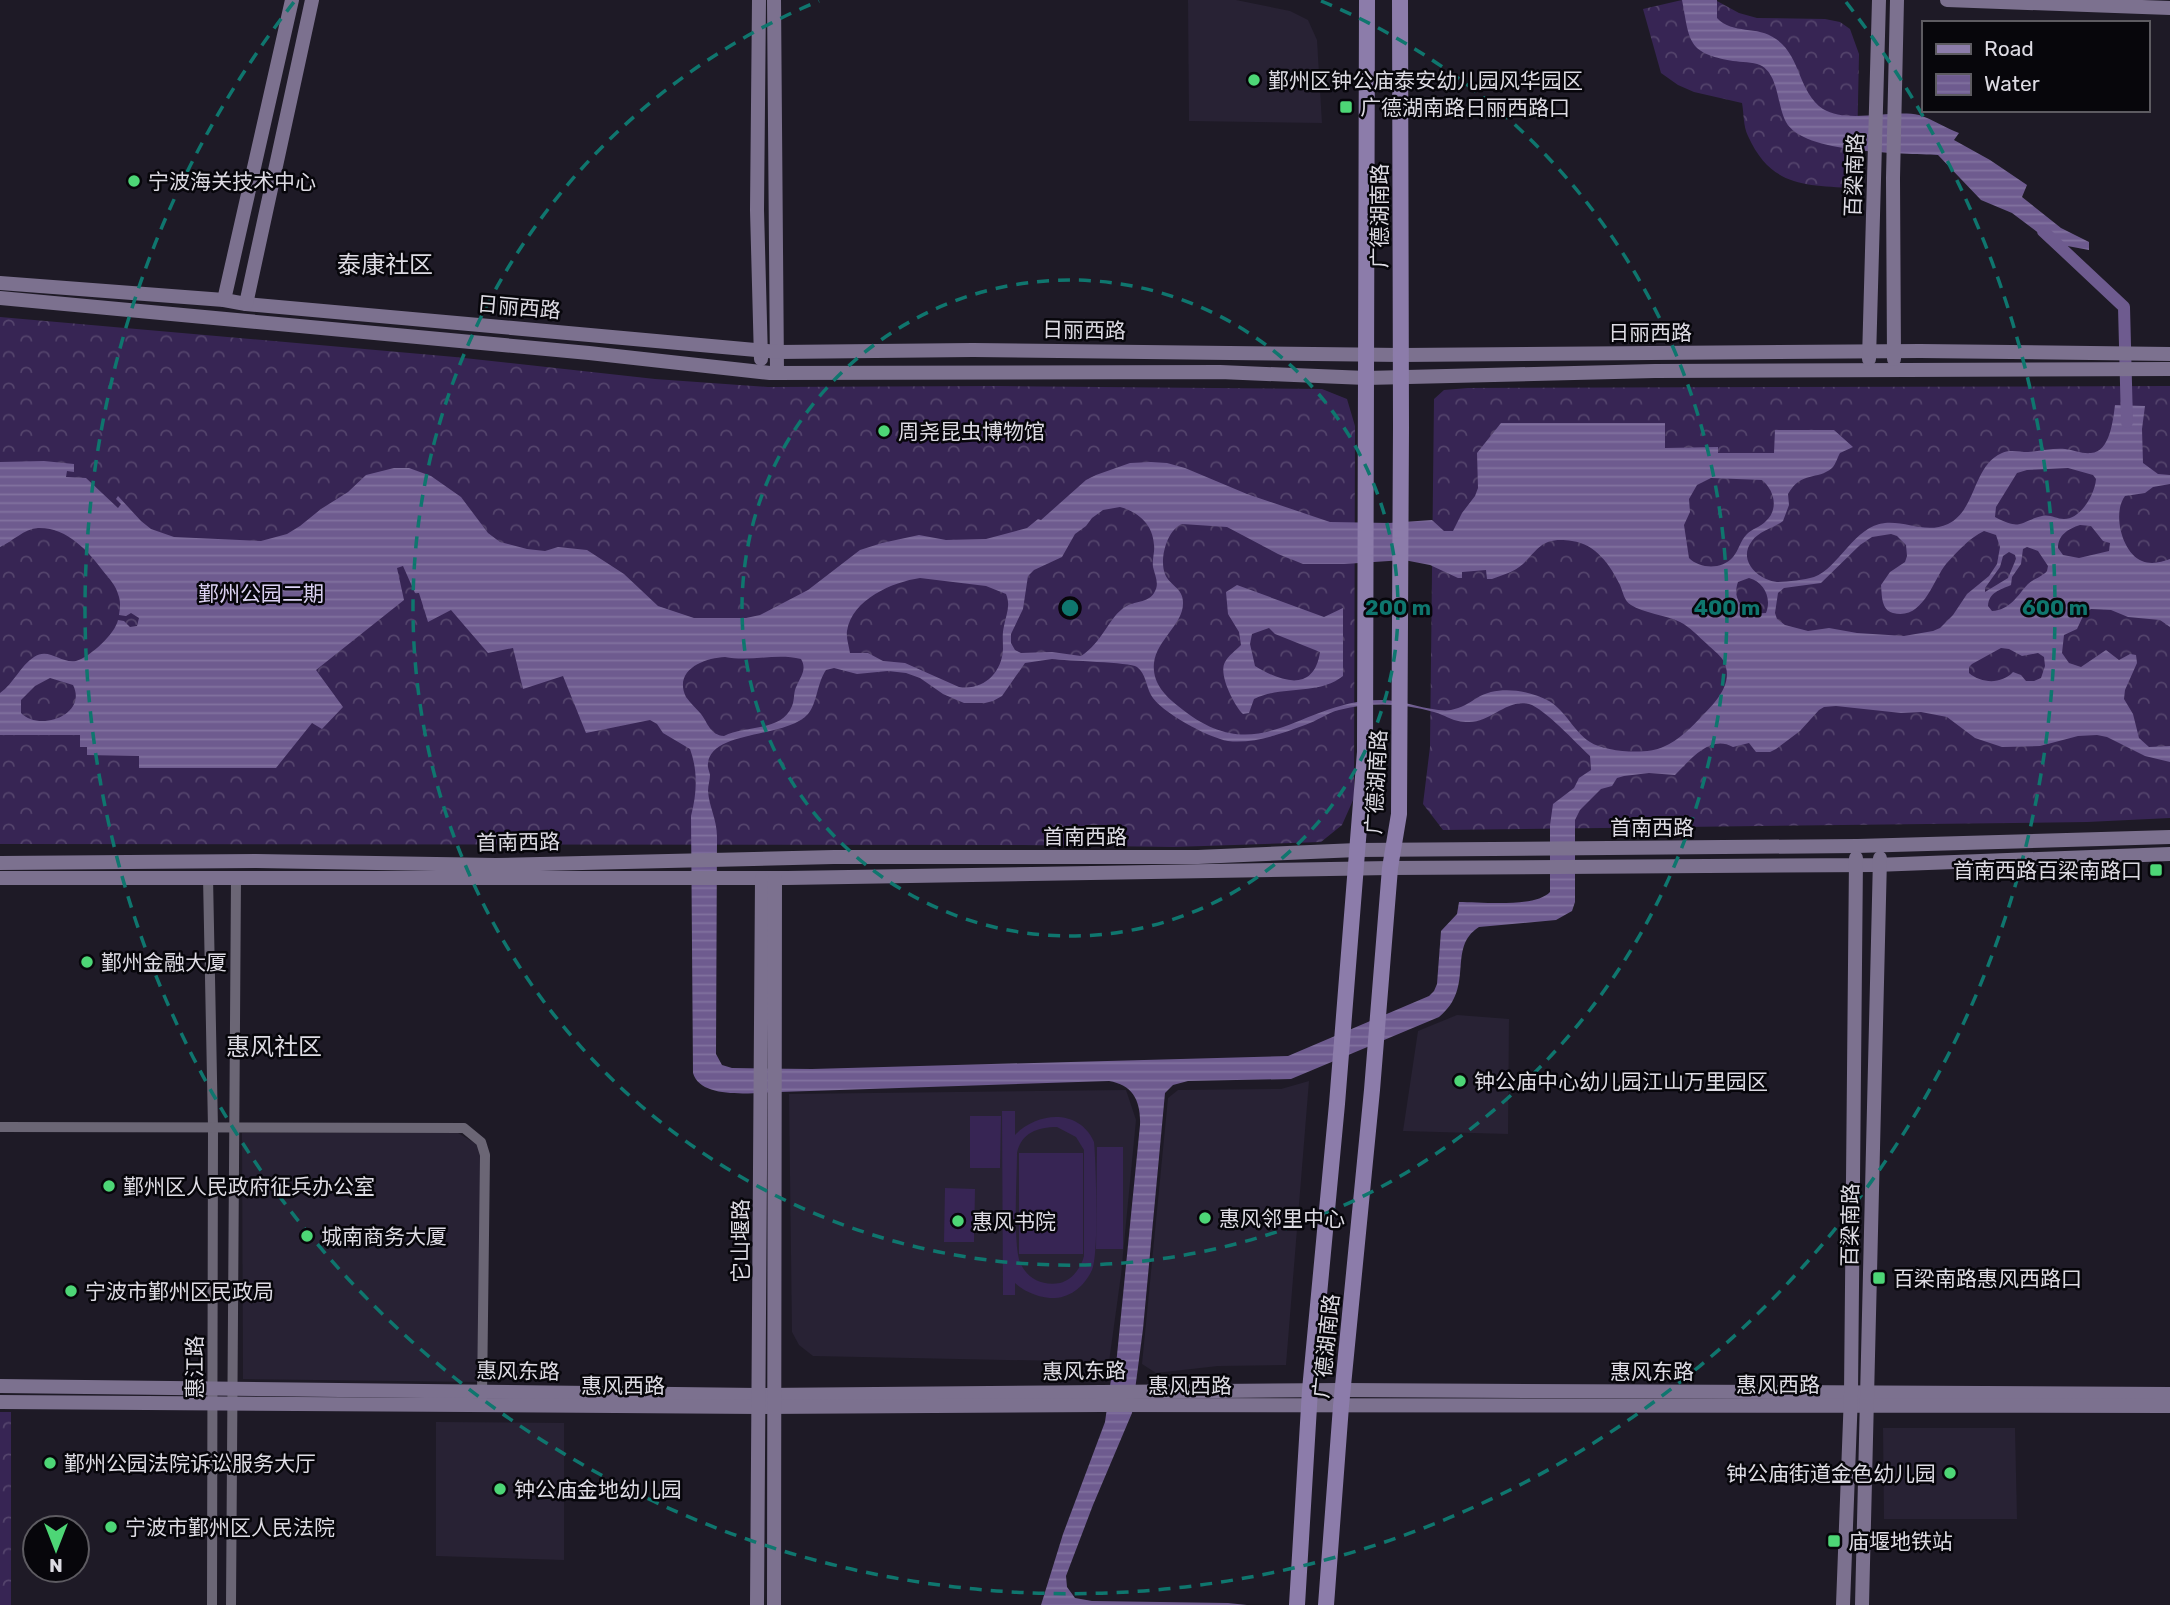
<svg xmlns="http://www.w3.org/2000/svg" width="2170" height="1605" viewBox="0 0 2170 1605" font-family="Rubik,'Noto Sans SC',sans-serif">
	<defs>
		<pattern id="forest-crowns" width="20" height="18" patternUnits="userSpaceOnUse" patternTransform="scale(1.75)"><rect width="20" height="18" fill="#372554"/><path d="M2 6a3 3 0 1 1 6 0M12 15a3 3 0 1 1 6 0" fill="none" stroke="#54446c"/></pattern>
		<pattern id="water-rules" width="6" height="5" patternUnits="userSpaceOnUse" patternTransform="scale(1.75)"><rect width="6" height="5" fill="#6e5b8f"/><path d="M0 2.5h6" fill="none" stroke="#82729f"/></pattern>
	</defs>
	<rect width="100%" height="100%" fill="#1e1a26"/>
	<!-- built -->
	<g fill="#282234">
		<path d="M1188 0H1236L1290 11 1308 20 1317 40 1322 123 1189 121Z"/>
		<path d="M1457 1015 1509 1019 1508 1134 1403 1131 1418 1031Z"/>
		<path d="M1309 1081 1286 1365 1218 1366 1156 1373 1142 1364 1168 1098 1178 1090 1281 1089Z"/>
		<path d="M1126 1090 1136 1120 1121 1275 1109 1362 813 1356 799 1345 792 1332 789 1094Z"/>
		<path d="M242 1133H458L478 1145 481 1157 478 1382 243 1379Z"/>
		<path d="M436 1422 564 1423V1560L436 1556Z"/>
		<path d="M1883 1428H2015L2017 1519H1884Z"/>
	</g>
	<!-- grass -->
	<g fill="#372554" fill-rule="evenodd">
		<path d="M1002 1111H1015V1135C1037 1112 1079 1108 1094 1142 1096 1162 1099 1255 1092 1270 1085 1285 1072 1297 1055 1298 1041 1298 1026 1293 1015 1283V1295H1003ZM1057 1127 1076 1137 1084 1150V1256C1081 1268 1072 1280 1060 1283 1042 1286 1027 1279 1020 1262 1013 1246 1017 1175 1017 1153 1021 1133 1038 1127 1057 1127Z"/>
		<path d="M970 1116H1001L1000 1168H970Z"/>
		<path d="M1097 1147H1123V1249H1096Z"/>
		<rect x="1019" y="1153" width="64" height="101"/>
		<path d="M945 1188 975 1189 974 1242H944Z"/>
	</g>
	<!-- forest -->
	<g fill="url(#forest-crowns)">
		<path d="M1682 0 1717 1 1739 13 1757 18 1825 19 1840 22 1850 29 1859 54 1857 150 1853 188C1805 185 1771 187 1748 136 1743 126 1744 113 1742 103L1694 92 1678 85 1661 73 1643 9Z"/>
		<path d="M0 317 455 357 655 379 768 387 997 386 1322 389 1347 399 1355 426 1354 798 1342 825 1321 842 1174 847 1023 845 0 844Z"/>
		<path d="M2170 386V818L2087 822 1443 830 1423 804 1430 747 1434 399 1444 390 1468 388Z"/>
		<rect x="0" y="1412" width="11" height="193"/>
	</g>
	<!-- water -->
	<g fill="url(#water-rules)" fill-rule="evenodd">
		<path d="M1682 0H1717V18C1733 35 1757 25 1776 39 1801 56 1798 92 1823 109 1847 124 1892 109 1919 115 1932 119 1946 128 1959 133L1954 140 1990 160 2027 185 2022 197 2061 228 2089 242V250L2062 245 2044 237 2012 213 1981 200 1938 155C1903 153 1803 154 1786 122 1777 106 1779 74 1760 65 1753 62 1741 62 1733 61 1687 53 1690 42 1682 0Z"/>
		<path d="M2115 405 2145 406 2142 429 2143 463 2158 474 2170 475V484L2153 487 2145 493 2125 496C2112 513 2122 553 2142 561 2152 565 2161 562 2170 559V627L2160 620 2128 617 2111 610 2091 609 2084 614 2077 629 2064 635 2062 653 2069 663 2081 667 2106 650 2119 660 2130 654 2136 655 2137 663 2125 690 2124 699 2133 714 2139 738 2149 747 2170 746V762L2145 756 2107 737 2097 735 2078 736 2040 746 2002 747 1975 738 1947 717 1921 712 1901 713 1836 706 1824 707 1819 710 1800 731 1776 749 1770 752H1756L1749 743 1733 747C1710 734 1690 760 1675 775L1649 773 1624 776 1617 778 1612 786 1601 789 1580 810 1575 820V902L1572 911 1556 920 1479 927C1446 948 1476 987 1439 1017L1291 1079 1188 1081 1173 1085 1165 1093 1143 1329 1132 1413 1093 1505 1066 1576 1067 1587 1075 1598 1092 1601 1228 1603 1247 1605H1041L1063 1534 1105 1422 1112 1372 1116 1365 1140 1125C1141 1101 1133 1085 1109 1081L780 1092C757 1092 701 1101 693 1073L691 816C697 793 698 771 690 749L663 733 657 724 650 720 586 733 563 676 523 689 513 648 488 653 451 610 428 622 419 593H415L403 566 397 568 404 600 316 670 343 707 322 729 312 723 276 768H139V756L87 755V747H80V735H0V693C14 683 20 666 34 657 49 647 61 664 76 661 90 657 115 634 118 620L124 621 130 627 137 626 139 618 131 613 126 616 119 615C120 608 121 601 118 594 116 586 109 578 103 571 88 551 67 527 38 528 24 529 13 541 0 547V462L44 461 74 464V472L67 471 66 477 86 478 118 508 121 504 116 499 118 496 141 521 151 529 174 537 261 541 287 534 300 526 321 509 348 492 366 475 394 468H409L431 476 461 497 488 533 500 542 527 549 545 551 558 547 587 550 624 574 658 606 694 618H746L760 615 808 590 860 550 882 543 919 535 946 540 986 539 1027 528 1038 519 1041 520 1086 480 1096 475 1130 463 1151 462 1167 463 1185 468 1247 494 1330 522 1389 523 1432 520 1444 531H1453L1462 513 1475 496 1478 488 1477 453 1501 423H1665V448L1718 447V453H1774L1775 430H1834L1853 447 1840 453C1837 458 1836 464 1832 468 1817 481 1802 470 1788 494L1789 505 1783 521C1774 528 1759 531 1752 541 1737 560 1758 580 1777 582 1787 582 1804 580 1814 577 1839 568 1854 526 1885 523 1907 521 1926 534 1948 524 1977 510 1972 466 2002 453 2010 449 2019 452 2028 452 2041 451 2053 448 2065 449 2074 450 2082 454 2091 453 2110 452 2113 420 2115 405ZM2068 468 2093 475 2096 479C2095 494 2081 519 2064 519 2056 519 2050 514 2042 516 2018 522 2022 531 1995 517L1996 507 2017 473 2027 470ZM1711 478 1762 480C1775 491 1779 510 1765 522 1760 527 1752 529 1747 534 1740 541 1739 550 1733 557 1722 570 1700 569 1689 558L1684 525 1690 512 1689 499 1697 485ZM1120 507C1138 512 1153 524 1154 545 1155 552 1152 559 1153 567 1155 576 1160 584 1154 593 1148 603 1134 601 1125 607 1109 617 1102 643 1081 656L1052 652 1021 653 1015 650 1011 643V634L1023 609 1028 576 1034 570 1062 557 1075 534 1086 526 1092 518 1103 510ZM1182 524 1227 527 1278 554 1303 564H1344L1404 560 1430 565 1458 578H1462V572L1486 570 1487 579H1492C1503 575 1514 572 1523 564 1540 547 1543 537 1572 541 1596 544 1610 565 1620 585 1623 592 1624 601 1631 605 1643 613 1666 615 1680 622 1690 627 1698 636 1707 644 1712 649 1719 654 1723 660 1735 681 1717 701 1703 715 1691 728 1679 740 1663 747 1647 755 1605 752 1590 742 1574 732 1566 711 1549 701 1529 690 1497 685 1477 698 1469 703 1461 708 1451 710 1434 713 1403 700 1383 700 1299 699 1260 774 1178 706 1164 695 1152 682 1154 663 1157 639 1184 624 1183 602 1183 588 1169 585 1165 574 1159 559 1167 530 1182 524ZM2080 525 2091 526 2103 541 2110 543 2109 551 2079 558 2063 555 2058 548C2058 535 2068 529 2080 525ZM1984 531 1996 535 2000 547 1997 564 1989 576 1967 594 1953 615 1940 628 1933 631 1904 636 1857 633 1829 628 1808 631 1785 625 1777 619 1775 613 1778 593 1784 588 1821 583 1860 545 1872 537 1891 534 1897 536 1906 545 1907 556 1905 562 1890 572 1881 585C1882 595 1881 610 1893 613 1923 621 1933 580 1946 564 1957 552 1969 538 1984 531ZM2027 547 2038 551 2048 566 2047 571C2042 577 2033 579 2028 584 2017 596 2010 610 1992 611L1988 606C1989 592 2000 590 2011 585L2012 577 2021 564 2023 549ZM2009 552 2015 555 2016 559 2008 578 1985 592V588L2000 567 2003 556ZM920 578 986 586 1006 594C1011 606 1006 615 1004 626 1002 634 1003 641 1003 649 1002 673 983 691 959 687L905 663 883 661 868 653H850C849 646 846 638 847 631 852 599 893 582 920 578ZM1749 578C1764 582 1772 598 1766 613L1750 614C1739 605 1733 596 1738 582ZM2001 648 2009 649 2022 656 2038 653 2044 657 2045 666 2041 678 2034 681H2026L2021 675 2013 672C2002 684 1982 684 1969 673V667L1972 664ZM725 657C750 662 776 653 801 659 807 669 801 676 797 685 793 692 795 699 792 706 782 732 745 725 724 736 710 735 708 723 701 714 696 708 690 703 686 697 673 670 704 658 725 657ZM1052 659C1066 661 1130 662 1137 667 1146 674 1146 686 1151 695 1160 712 1209 738 1228 741 1253 744 1281 734 1305 725 1317 721 1327 713 1339 710 1372 702 1402 703 1434 712 1448 716 1452 722 1469 722 1492 722 1506 699 1529 704 1544 708 1577 744 1590 756L1591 770 1579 778 1574 788 1553 804 1550 825V892C1535 908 1481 902 1459 902L1457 914 1441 931 1437 984 1434 991 1429 996 1288 1056 812 1069 732 1068 722 1065 716 1054 717 837C717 819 709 807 708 791 708 785 710 780 710 775 710 773 707 766 708 764 710 730 788 738 808 714 817 704 817 683 826 670L834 668 857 674 888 671 906 673 920 678 943 694 964 703H985L993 701 1002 696 1025 663ZM50 678 73 685C88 715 39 732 21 713V700L35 686Z"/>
		<path d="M1237 585 1324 617 1343 608V676C1318 696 1281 685 1254 699L1249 713 1243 714C1234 705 1218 674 1225 662 1228 656 1236 650 1241 645L1239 632 1228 614 1226 592ZM1269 628 1275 634 1320 652C1314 693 1281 682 1255 666L1250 644 1252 634Z"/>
	</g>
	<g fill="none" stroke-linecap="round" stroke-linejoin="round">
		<!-- canal -->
		<path stroke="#6e5b8f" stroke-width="12" d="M2043 231 2124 307 2127 422"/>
		<!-- street -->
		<g stroke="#6b6675" stroke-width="10">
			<path d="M208 877 213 1128 212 1605"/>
			<path d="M0 1127 464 1128 481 1142 485 1155 482 1397"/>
			<path d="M231 1605 236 877"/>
		</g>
		<!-- secondary -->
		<g stroke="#7c718f" stroke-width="14">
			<path d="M759 0 757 210 761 359"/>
			<path d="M774 0 777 373"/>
			<path d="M1947 0 2170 8"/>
			<path d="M0 283 224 300 246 304 778 352 973 350 1401 355 1920 351 2170 354"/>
			<path d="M0 298 589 353 770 373 1220 372 1366 378 1655 371 2170 369"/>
			<path d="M224 300 292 0"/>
			<path d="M246 304 312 0"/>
			<path d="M1869 359 1879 0"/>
			<path d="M1894 359 1893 178 1897 0"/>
			<path d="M0 863 256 861 496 865 834 857H1198L1357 850 1857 846 2170 837"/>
			<path d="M0 878H787L1390 868 1875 865 2170 854"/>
			<path d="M0 1386 759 1395 1342 1390 2170 1394"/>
			<path d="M0 1402 759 1407 1102 1405 2170 1406"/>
			<path d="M757 1605 762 878"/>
			<path d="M774 1605 775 878"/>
			<path d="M1843 1605 1851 1394 1856 858"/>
			<path d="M1862 1605 1880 858"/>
		</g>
		<!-- primary -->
		<g stroke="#8c7caa" stroke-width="16">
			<path d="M1297 1605 1310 1390 1337 1104 1365 752 1367 0"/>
			<path d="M1326 1605 1341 1406 1372 1090 1390 868 1399 814 1401 427 1400 0"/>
		</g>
	</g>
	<!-- distance rings -->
	<g fill="none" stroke="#0f766e" stroke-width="3.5" stroke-dasharray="12 9">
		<circle cx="1070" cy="608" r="328"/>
		<path d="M1321 1A657 657 0 1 1 819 1"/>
		<path d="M1846 2A985 985 0 1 1 294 2"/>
	</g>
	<!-- markers -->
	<g fill="#4dd676" stroke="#07060b" stroke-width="2.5">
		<circle cx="1254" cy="80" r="7"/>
		<rect x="1339" y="100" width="14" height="14" rx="3.5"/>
		<circle cx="134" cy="181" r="7"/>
		<circle cx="884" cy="431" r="7"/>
		<rect x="2149" y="863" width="14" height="14" rx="3.5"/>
		<circle cx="87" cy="962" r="7"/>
		<circle cx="1460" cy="1081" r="7"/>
		<circle cx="109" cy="1186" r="7"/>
		<circle cx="1205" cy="1218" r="7"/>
		<circle cx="958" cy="1221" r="7"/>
		<circle cx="307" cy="1236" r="7"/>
		<rect x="1872" y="1271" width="14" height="14" rx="3.5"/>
		<circle cx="71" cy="1291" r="7"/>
		<circle cx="50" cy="1463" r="7"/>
		<circle cx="1950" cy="1473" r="7"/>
		<circle cx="500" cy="1489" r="7"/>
		<circle cx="111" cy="1527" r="7"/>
		<rect x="1827" y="1534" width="14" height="14" rx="3.5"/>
	</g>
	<g text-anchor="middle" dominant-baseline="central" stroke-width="5" stroke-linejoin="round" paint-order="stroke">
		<!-- poi labels -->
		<g font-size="21" fill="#dddbe3" stroke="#07060b" text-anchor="start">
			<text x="1268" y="80">鄞州区钟公庙泰安幼儿园风华园区</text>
			<text x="1360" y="107">广德湖南路日丽西路口</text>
			<text x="148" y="181">宁波海关技术中心</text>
			<text x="898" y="431">周尧昆虫博物馆</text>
			<text x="2142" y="870" text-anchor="end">首南西路百梁南路口</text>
			<text x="101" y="962">鄞州金融大厦</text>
			<text x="1474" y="1081">钟公庙中心幼儿园江山万里园区</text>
			<text x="123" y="1186">鄞州区人民政府征兵办公室</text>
			<text x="1219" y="1218">惠风邻里中心</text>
			<text x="972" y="1221">惠风书院</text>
			<text x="321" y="1236">城南商务大厦</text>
			<text x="1893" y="1278">百梁南路惠风西路口</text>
			<text x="85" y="1291">宁波市鄞州区民政局</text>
			<text x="64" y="1463">鄞州公园法院诉讼服务大厅</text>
			<text x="1936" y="1473" text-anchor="end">钟公庙街道金色幼儿园</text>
			<text x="514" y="1489">钟公庙金地幼儿园</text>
			<text x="125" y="1527">宁波市鄞州区人民法院</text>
			<text x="1848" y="1541">庙堰地铁站</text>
		</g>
		<!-- street labels -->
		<g font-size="21" fill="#dddbe3" stroke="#07060b">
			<text transform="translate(1854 175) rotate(-88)">百梁南路</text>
			<text transform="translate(1379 216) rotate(-90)">广德湖南路</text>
			<text transform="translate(519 307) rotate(5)">日丽西路</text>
			<text transform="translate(1084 330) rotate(1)">日丽西路</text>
			<text x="1650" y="332">日丽西路</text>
			<text transform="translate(1376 782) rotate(-87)">广德湖南路</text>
			<text x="1652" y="827">首南西路</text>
			<text x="1085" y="836">首南西路</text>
			<text transform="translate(518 842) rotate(-1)">首南西路</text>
			<text transform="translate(1850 1225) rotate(-89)">百梁南路</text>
			<text transform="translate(740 1241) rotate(-90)">它山堰路</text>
			<text transform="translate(1326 1346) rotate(-84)">广德湖南路</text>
			<text transform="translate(194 1367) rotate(-90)">惠江路</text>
			<text transform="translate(518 1371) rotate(1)">惠风东路</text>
			<text transform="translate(1084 1371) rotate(-1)">惠风东路</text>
			<text x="1652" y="1371">惠风东路</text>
			<text x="1778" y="1384">惠风西路</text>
			<text x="623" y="1385">惠风西路</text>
			<text x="1190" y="1385">惠风西路</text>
		</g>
		<!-- park labels -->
		<g font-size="21" fill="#dcd2f2" stroke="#07060b">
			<text x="261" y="593">鄞州公园二期</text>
		</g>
		<!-- quarter labels -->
		<g font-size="24" fill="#dddbe3" stroke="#07060b">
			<text x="385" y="265">泰康社区</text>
			<text x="274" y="1047">惠风社区</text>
		</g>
	</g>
	<circle cx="1070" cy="608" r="10" fill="#0f766e" stroke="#07060b" stroke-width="3.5"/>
	<g font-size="21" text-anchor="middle" font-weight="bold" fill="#0f766e" stroke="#07060b" stroke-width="5" stroke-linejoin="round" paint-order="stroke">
		<text x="1398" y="615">200 m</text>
		<text x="1727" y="615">400 m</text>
		<text x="2055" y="615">600 m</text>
	</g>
	<!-- legend -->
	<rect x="1922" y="21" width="228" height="91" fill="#07060b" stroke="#5d5b61" stroke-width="2"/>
	<rect x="1936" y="44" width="35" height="10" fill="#8c7caa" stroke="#5d5b61" stroke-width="2"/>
	<text x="1984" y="56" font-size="21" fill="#dddbe3">Road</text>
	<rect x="1936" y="74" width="35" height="21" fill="url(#water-rules)" stroke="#5d5b61" stroke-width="2"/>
	<text x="1984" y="91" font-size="21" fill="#dddbe3">Water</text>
	<!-- north arrow -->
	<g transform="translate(56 1549) rotate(180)"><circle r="33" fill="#07060b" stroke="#5d5b61" stroke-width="2"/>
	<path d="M0-5L12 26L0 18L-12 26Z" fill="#4dd676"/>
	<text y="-10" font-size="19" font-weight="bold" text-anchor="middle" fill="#dddbe3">N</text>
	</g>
</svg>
